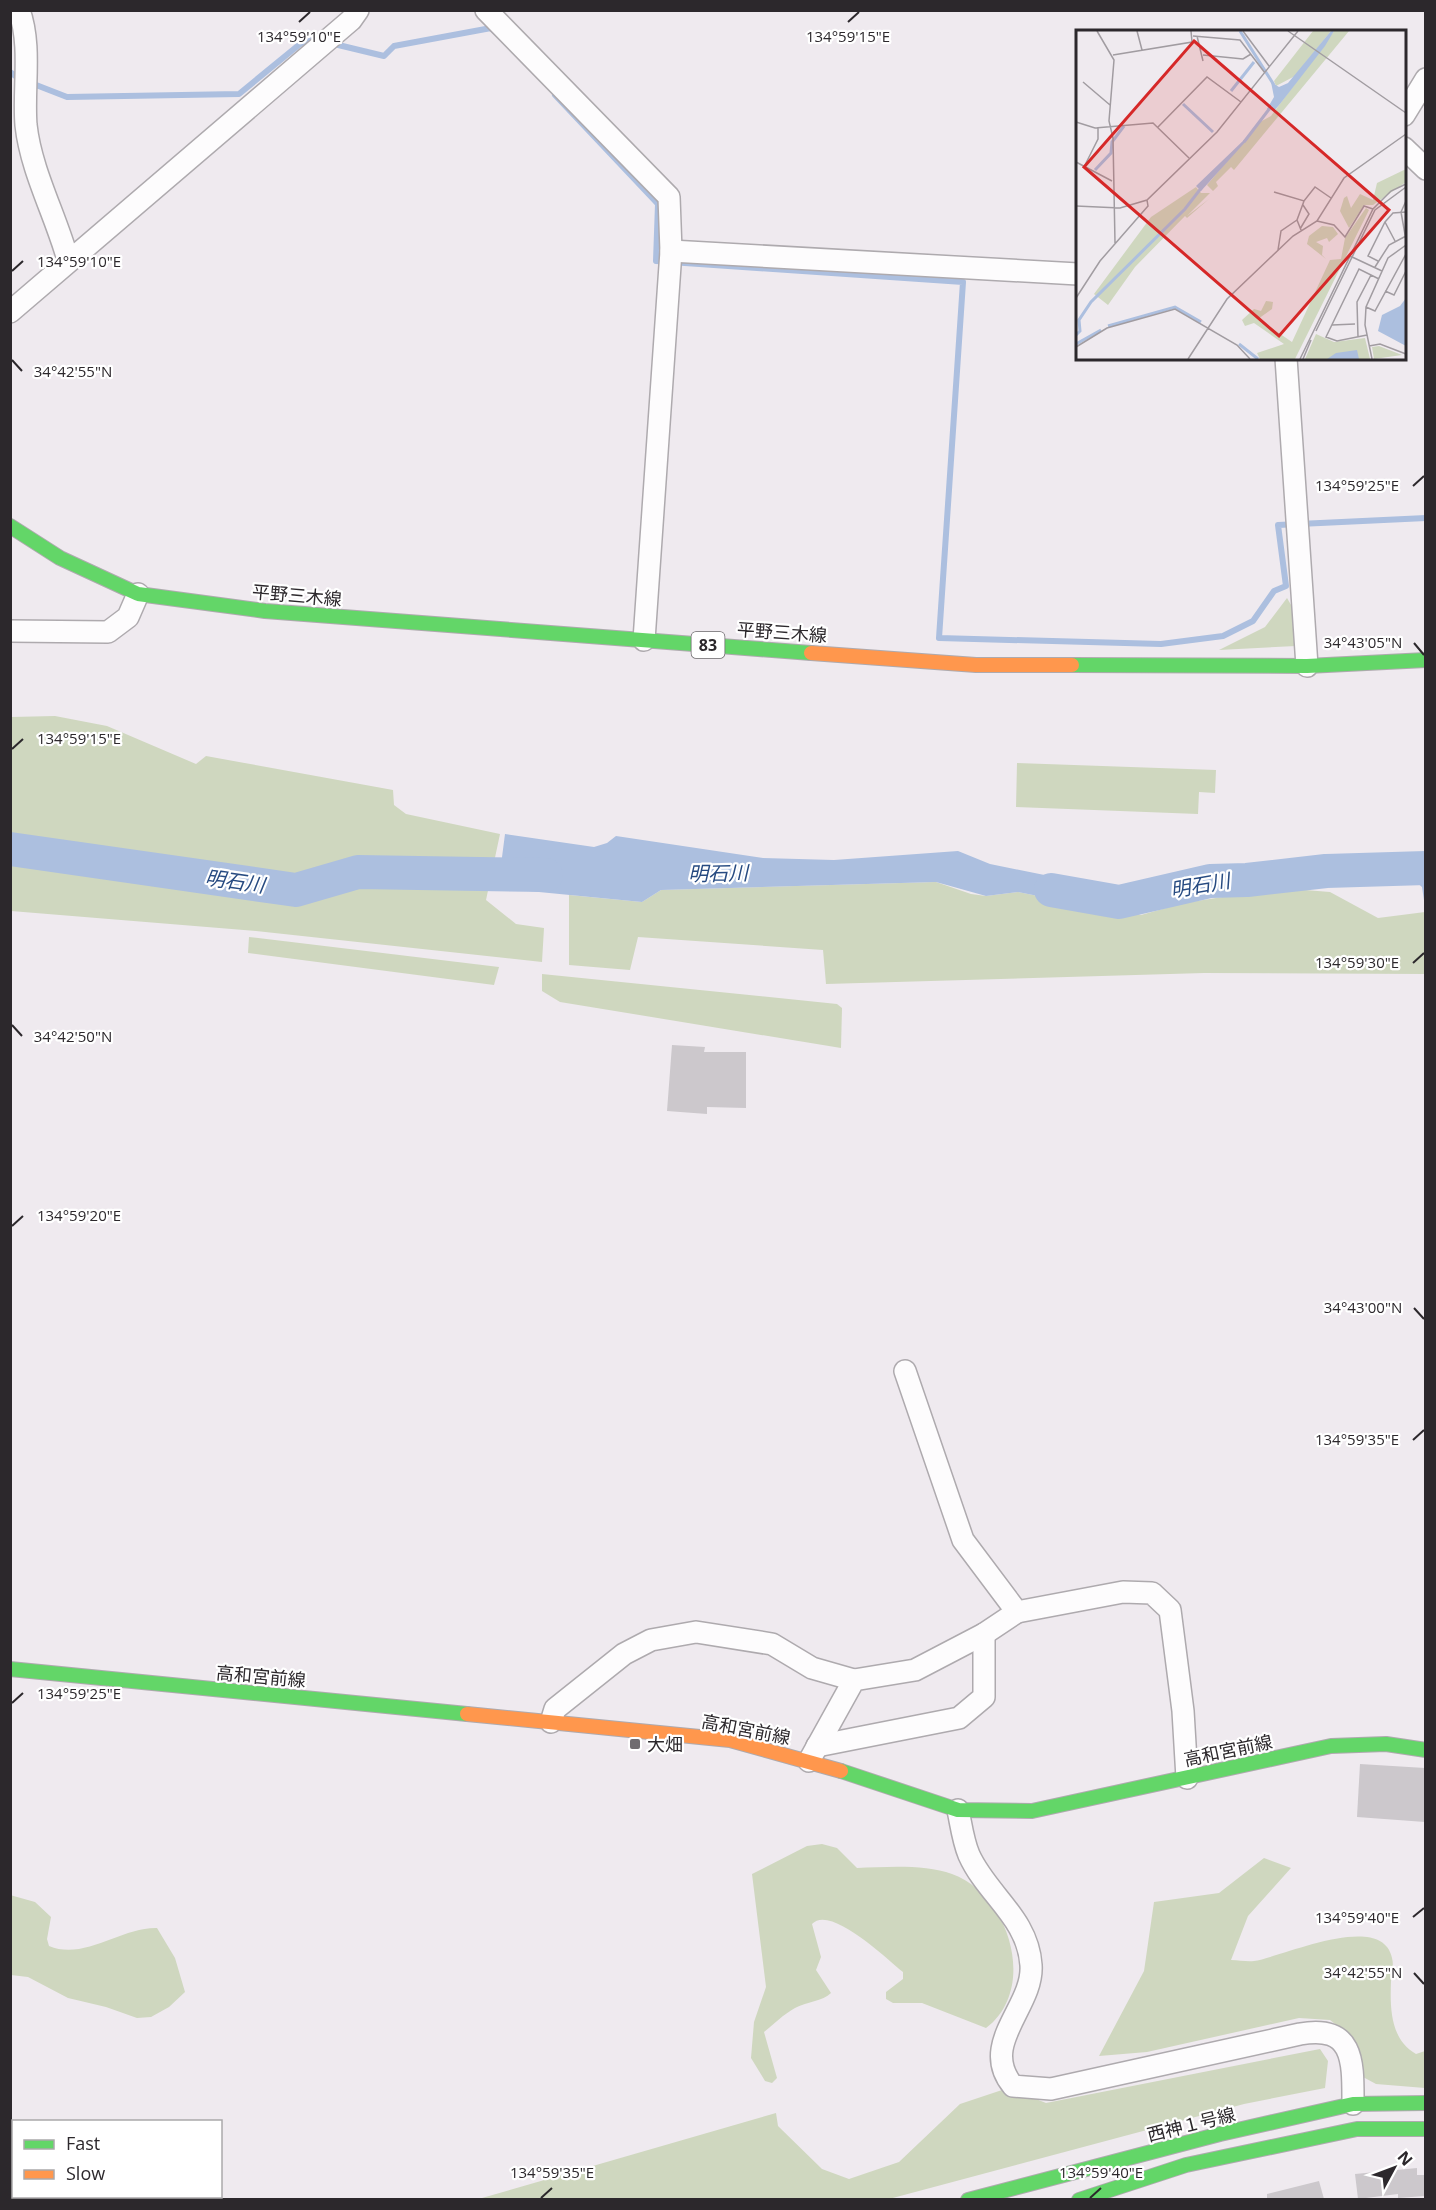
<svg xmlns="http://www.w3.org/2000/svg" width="1436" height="2210" viewBox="0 0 1436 2210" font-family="'Open Sans','Noto Sans JP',sans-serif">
	<rect width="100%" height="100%" fill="#efeaef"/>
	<!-- green -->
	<g fill="#cfd7bf">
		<path d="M1287 598 1294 610 1296 646 1219 650 1265 627Z"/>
		<path d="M55 716 107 726 196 764 206 756 393 790 394 805 406 814 500 834 486 900 516 924 544 928 542 962 256 931 11 911V717Z"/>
		<path d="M1017 763 1216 770 1215 793 1199 792 1198 814 1016 807Z"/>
		<path d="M936 882 971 894 986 896 1018 892 1063 901 1097 902 1141 915 1184 903 1280 888 1330 892 1378 918 1425 912V974L1204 973 826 984 823 950 638 937 630 970 569 965V895L642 902 661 890Z"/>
		<path d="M249 937 499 967 494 985 248 953Z"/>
		<path d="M542 974 837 1004 842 1008 841 1048 560 1002 542 991Z"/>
		<path d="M822 1844 837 1848 857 1868C886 1867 925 1864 952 1874 1010 1895 1038 1989 986 2028L922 2003H893L886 1999V1992L903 1979V1972C887 1959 830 1904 812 1924L821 1957 816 1970 831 1993C823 2001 806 2002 795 2008 784 2014 774 2024 764 2032L777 2078 772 2083 765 2081 751 2058 754 2022 766 1987 752 1874 807 1846Z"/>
		<path d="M1264 1858 1291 1868 1248 1916 1231 1960C1239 1960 1247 1962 1254 1961 1282 1957 1382 1910 1392 1958 1394 1965 1392 1974 1391 1981 1390 2008 1390 2039 1416 2054L1425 2051V2088L1376 2084 1363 2077 1354 2039 1330 2020 1299 2018 1147 2052 1099 2056 1144 1971 1154 1902 1219 1893Z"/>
		<path d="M10 1895 35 1902 51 1917 47 1939 49 1946C84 1961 121 1927 157 1928L175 1958 185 1992 169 2007 151 2017 137 2018 106 2007 68 1998 28 1977 11 1975Z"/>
		<path d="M1320 2049 1328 2061 1325 2088 1244 2104 889 2199 475 2200 776 2113 778 2126 822 2169 849 2179 899 2162 960 2104 1008 2088 1046 2103Z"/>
	</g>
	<!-- water -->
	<g fill="#acbfdf">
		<path d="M505 834 594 847 607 843 616 836 763 858 834 860 958 851 990 864 1099 886 1097 902 1063 901 1018 892 986 896 936 882 661 890 642 902 498 888Z"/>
		<path d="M1425 853H1426L1425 907 1422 887 1408 875 1403 861 1407 857Z"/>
	</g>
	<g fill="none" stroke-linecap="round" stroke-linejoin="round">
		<!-- stream -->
		<g stroke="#acbfdf" stroke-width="6">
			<path d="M330 43 384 56 394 46 491 28 494 31"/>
			<path d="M10 72 21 80"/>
			<path d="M31 83 67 97 239 94 300 44 317 39"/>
			<path d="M555 95 658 204 656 261 963 282 939 638 1161 644 1223 636 1253 621 1274 591 1286 586 1278 525 1426 518"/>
		</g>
		<!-- river -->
		<g stroke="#acbfdf" stroke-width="34">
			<path d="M10 849 296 890 358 872 546 875"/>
			<path d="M1051 890 1119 902 1210 881 1247 880 1326 871 1426 868"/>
		</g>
	</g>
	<!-- building -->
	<g fill="#ccc8cc">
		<path d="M672 1045 705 1047 704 1052H746V1108L707 1107V1114L667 1111Z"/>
		<path d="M1360 1764 1425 1768V1822L1357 1817Z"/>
		<path d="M1417 2168V2175H1425V2196L1398 2198V2194L1358 2199 1355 2174Z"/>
		<path d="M1319 2181 1324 2199H1267V2194Z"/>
	</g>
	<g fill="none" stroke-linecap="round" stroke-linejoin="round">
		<defs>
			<g id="street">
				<path d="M19 10C32 46 23 88 26 125 31 171 56 216 68 260"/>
				<path d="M486 10 669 197 671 251 644 640"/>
				<path d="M1404 115 1426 79"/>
				<path d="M1404 148 1426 169"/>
				<path d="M671 251 1078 274"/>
				<path d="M10 312 351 20 358 10"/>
				<path d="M1286 358 1307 666"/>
				<path d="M10 631 108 632 128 617 138 594"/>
				<path d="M905 1371 963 1540 1017 1612 1123 1592 1152 1593 1170 1610 1183 1711 1187 1778"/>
				<path d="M551 1722 555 1709 624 1654 651 1640 696 1632 772 1644 812 1668 854 1680"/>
				<path d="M817 1746 959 1718 984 1697V1634"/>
				<path d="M809 1761 854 1680 915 1670 984 1634 1017 1612"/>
				<path d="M958 1810C961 1824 963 1841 969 1855 987 1895 1028 1918 1031 1965 1034 2007 978 2044 1013 2086L1051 2089 1300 2034C1355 2024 1353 2063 1353 2104"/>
			</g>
			<g id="fast">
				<path d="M10 526 60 558 138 594 265 611 811 653"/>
				<path d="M1072 665 1307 666 1426 660"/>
				<path d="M10 1669 467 1714"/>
				<path d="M841 1771 958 1810 1032 1811 1331 1746 1386 1744 1426 1750"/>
				<path d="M968 2200 1220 2134 1353 2104 1426 2103"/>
				<path d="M1079 2200 1186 2165 1357 2129H1426"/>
			</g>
			<g id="slow">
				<path d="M811 653 976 665H1072"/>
				<path d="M467 1714 730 1740 841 1771"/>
			</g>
		</defs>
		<!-- street casing -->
		<use href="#street" stroke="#aeaaae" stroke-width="24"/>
		<!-- fast casing -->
		<use href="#fast" stroke="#aeaaae" stroke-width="16"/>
		<!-- slow casing -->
		<use href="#slow" stroke="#aeaaae" stroke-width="16"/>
		<!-- street -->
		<use href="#street" stroke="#fdfcfd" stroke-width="21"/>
		<!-- fast -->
		<use href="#fast" stroke="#63d668" stroke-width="14"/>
		<!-- slow -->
		<use href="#slow" stroke="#ff974d" stroke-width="14"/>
	</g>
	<!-- ticks -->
	<path fill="none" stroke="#2c282c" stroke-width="2" d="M299 22 310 12M848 22 859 12M12 271 23 261M12 360 22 371M1413 486 1424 476M1414 643 1424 655M12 749 23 739M1413 963 1424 953M12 1025 22 1036M12 1226 23 1216M1414 1308 1424 1319M1413 1440 1424 1430M12 1703 23 1693M1413 1917 1424 1908M1414 1973 1424 1984M541 2198 552 2188M1090 2198 1101 2188"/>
	<!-- markers -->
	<rect fill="#706c70" stroke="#fff" stroke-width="2" x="629" y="1738" width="12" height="12" rx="3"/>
	<g text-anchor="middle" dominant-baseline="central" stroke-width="4.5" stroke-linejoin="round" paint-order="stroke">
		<!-- shield labels -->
		<rect fill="#fff" stroke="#6b686b" stroke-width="1.5" x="691.5" y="632" width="33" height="26" rx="4.5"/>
		<g font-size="16" font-weight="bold" fill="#2c282c">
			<text x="708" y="645">83</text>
		</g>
		<!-- street labels -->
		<g font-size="18" fill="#2c282c" stroke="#fff">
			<text transform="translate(297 595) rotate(5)">平野三木線</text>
			<text transform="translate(782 632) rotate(4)">平野三木線</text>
			<text transform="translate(261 1676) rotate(5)">高和宮前線</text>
			<text transform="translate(746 1729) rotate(11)">高和宮前線</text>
			<text transform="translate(1228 1750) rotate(-12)">高和宮前線</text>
			<text transform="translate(1191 2124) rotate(-14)">西神１号線</text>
		</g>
		<!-- poi labels -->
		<g font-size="18" fill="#2c282c" stroke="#fff" text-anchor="start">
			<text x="647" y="1744">大畑</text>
		</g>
		<!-- water labels -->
		<g font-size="20" font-style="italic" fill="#264a81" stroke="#fff">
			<text transform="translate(718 873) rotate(-1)">明石川</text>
			<text transform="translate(235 881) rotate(8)">明石川</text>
			<text transform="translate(1200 885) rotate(-10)">明石川</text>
		</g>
	</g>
	<!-- overview -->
	<g transform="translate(1076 30)">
		<rect width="330" height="330" fill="#efeaef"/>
		<path d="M237 1H255L219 46 200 56 198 51ZM258 1H273L158 140 155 137 140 152 142 156 137 161 131 155 184 92 195 86ZM330 139V152L297 175H288L273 198 264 181 268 168 271 166 275 178 284 164 297 170 301 153ZM120 157 125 163H134L111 186 133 169 111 188 109 186 59 237 32 275 18 264 75 187ZM290 178 293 180 219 329H184L181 323 208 314 178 293 169 296 166 290 178 279 185 281 190 271 197 272 196 279 182 289 216 312 254 230 265 229 269 208ZM246 196 257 197 262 204 253 212 251 208 240 212 247 216 246 225 250 229 231 214 233 206ZM240 304 258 312 289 308 294 329H229ZM303 316 326 325 298 329 296 317Z" fill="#cfd7bf"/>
		<path d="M255 1H258L249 16 204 74 198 81 191 79 198 67 195 52 203 57 212 53ZM170 108 172 109 125 161 120 156ZM330 268V316L302 301 306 285 324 276ZM281 320 283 329H251L260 323Z" fill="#acbfdf"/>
		<path fill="none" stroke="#acbfdf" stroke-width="3" d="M164 1 198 55M155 61 178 32M107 74 137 102M168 112 194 78M19 140 35 123 36 112 48 96M32 296 99 277 125 292M0 305 4 301 3 290 15 272 109 179 126 157M0 314 25 300M163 314 182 329"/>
		<path fill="none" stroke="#a19ca1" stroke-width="1.5" d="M21 1 38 30 33 91 37 108 39 213M61 1 66 20M167 1 193 36M212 1 330 83M117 6 164 10 189 43M121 6 127 31M37 25 116 12 115 1M127 25 167 29 175 24M7 52 34 75M0 92 19 98 77 93 113 128M82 97 131 47 165 72M0 132 36 151M9 135 22 109V97M198 162 228 171 239 157 255 168M330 171 325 182 330 210M0 176 44 178 71 170 141 102 222 1M241 191 258 195 269 207 288 176 297 179M309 192 319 211M224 199 233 184 227 175M225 200 221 190 228 171M202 220 205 201 221 190M274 226 306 241M302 231 292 226 309 192 317 183 330 182M299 237 313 215 330 206M309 261 318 265 330 241M0 268 24 231 72 176 71 170M290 277 299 281 330 224M256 295 279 294M240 301 299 180 330 157M291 305 261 311 250 307 283 239 303 249M282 307 281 272 295 245M293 316 304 314 330 324M0 317 31 298 99 279 161 315 174 329M112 329 151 269 217 206 241 191 268 148 330 104M224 329 297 179 315 161 330 154M227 329 235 310M296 329 289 295 290 277 312 228 330 215"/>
		<path fill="#d62828" fill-opacity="0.15" stroke="#d62828" stroke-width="3" d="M118 11 313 180 203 306 8 137Z"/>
		<rect width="330" height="330" fill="none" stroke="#2c282c" stroke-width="3"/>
	</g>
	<g font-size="15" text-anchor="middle" fill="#2c282c" stroke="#fff" stroke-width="4.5" stroke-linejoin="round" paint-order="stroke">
		<text x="299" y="42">134°59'10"E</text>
		<text x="848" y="42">134°59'15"E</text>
		<text x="79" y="267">134°59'10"E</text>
		<text x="73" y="377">34°42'55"N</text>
		<text x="1357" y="491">134°59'25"E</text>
		<text x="1363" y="648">34°43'05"N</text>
		<text x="79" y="744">134°59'15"E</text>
		<text x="1357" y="968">134°59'30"E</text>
		<text x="73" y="1042">34°42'50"N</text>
		<text x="79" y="1221">134°59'20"E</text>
		<text x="1363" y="1313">34°43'00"N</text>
		<text x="1357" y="1445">134°59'35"E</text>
		<text x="79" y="1699">134°59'25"E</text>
		<text x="1357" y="1923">134°59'40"E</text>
		<text x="1363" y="1978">34°42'55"N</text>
		<text x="552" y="2178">134°59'35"E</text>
		<text x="1101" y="2178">134°59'40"E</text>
	</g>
	<!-- border -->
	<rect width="1436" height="2210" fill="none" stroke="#2c282c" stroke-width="24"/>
	<!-- legend -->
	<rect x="12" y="2120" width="210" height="78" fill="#ffffff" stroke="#aba9ab" stroke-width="1.5"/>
	<rect x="24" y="2140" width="30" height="9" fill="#63d668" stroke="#aba9ab" stroke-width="1.5"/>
	<text x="66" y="2150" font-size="18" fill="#2c282c">Fast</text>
	<rect x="24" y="2170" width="30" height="9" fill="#ff974d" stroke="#aba9ab" stroke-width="1.5"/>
	<text x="66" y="2180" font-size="18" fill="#2c282c">Slow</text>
	<!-- north arrow -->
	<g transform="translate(1394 2168) rotate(49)" stroke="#ffffff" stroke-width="4.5" paint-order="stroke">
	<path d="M0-4.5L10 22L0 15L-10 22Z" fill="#2c282c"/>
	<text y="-9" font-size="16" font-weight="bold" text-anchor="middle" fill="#2c282c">N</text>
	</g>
</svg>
